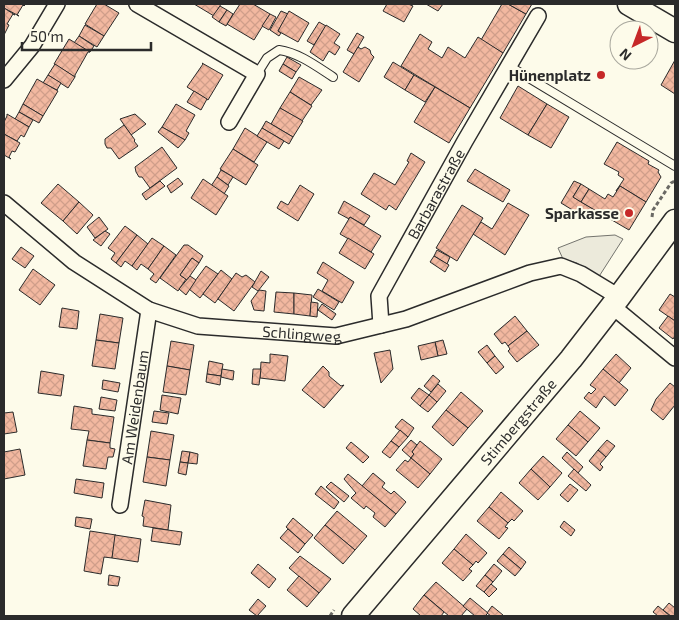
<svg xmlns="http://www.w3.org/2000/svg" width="679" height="620" viewBox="0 0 679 620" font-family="'Exo 2',sans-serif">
	<defs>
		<pattern id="building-cross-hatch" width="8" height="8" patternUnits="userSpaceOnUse" patternTransform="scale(1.25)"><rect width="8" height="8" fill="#f2b8a0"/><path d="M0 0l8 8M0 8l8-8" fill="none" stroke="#d09e8a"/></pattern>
	</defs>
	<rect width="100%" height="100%" fill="#fdfbea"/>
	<!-- parking -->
	<path fill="#eceadb" stroke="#74746e" d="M615 235 623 239 598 278 577 263 563 259 558 248 586 237Z"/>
	<!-- building -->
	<g fill="url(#building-cross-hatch)" stroke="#2b2b2b">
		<path d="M4 4H26L24 6 23 5 17 15 19 16 4 8Z"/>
		<path d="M97 4H104L119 13 104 36 85 24Z"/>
		<path d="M194 4H221L214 16Z"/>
		<path d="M240 4H253L270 14 254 40 227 24Z"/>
		<path d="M387 4H408L413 6 404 22 383 11Z"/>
		<path d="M426 4H443L438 11Z"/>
		<path d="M502 4H508L526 14 503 53 481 40Z"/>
		<path d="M508 4H532L526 14Z"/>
		<path d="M220 6 227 10 219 22 212 17Z"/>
		<path d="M4 8 15 15 13 14 7 24 9 25 4 35Z"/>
		<path d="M227 10 233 14 226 26 219 22Z"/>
		<path d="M281 11 288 14 278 31 281 33 279 36 270 30Z"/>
		<path d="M289 11 309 23 298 42 278 31Z"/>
		<path d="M270 14 276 17 269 30 262 26Z"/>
		<path d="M319 22 326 26 314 45 307 41Z"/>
		<path d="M85 25 104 36 97 47 79 36Z"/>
		<path d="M326 25 340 34 334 43 340 47 335 55 329 51 323 61 310 52Z"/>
		<path d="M357 33 364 37 354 54 347 50Z"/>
		<path d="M420 34 432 42 428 49 442 58 448 47 465 58 478 37 503 53 470 108 401 66Z"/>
		<path d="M79 36 94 46 90 52 74 43Z"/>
		<path d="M69 39 90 52H88L75 75V77L54 64Z"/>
		<path d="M358 47 361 49 365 47 370 50 371 54 374 57 359 82 343 72Z"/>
		<path d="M287 57 301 65 296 72 283 64Z"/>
		<path d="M675 60V94L661 85Z"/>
		<path d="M393 62 414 75 405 90 384 77Z"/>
		<path d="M202 63 223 75 208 100 187 87 203 64Z"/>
		<path d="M55 64 75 77 68 88 48 75Z"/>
		<path d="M283 64 296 72 292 79 279 71Z"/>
		<path d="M48 75 61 83 57 90 43 83Z"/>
		<path d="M414 75 435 87 425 102 405 90Z"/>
		<path d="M299 77 322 90 311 105 290 92Z"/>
		<path d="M37 79 58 91 43 116 23 104Z"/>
		<path d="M518 86 547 104 528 135 500 118Z"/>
		<path d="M435 87 470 108 449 143 414 122Z"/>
		<path d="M194 91 207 99 201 110 187 102Z"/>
		<path d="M290 92 312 106 302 121 280 108Z"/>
		<path d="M23 104 43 116 39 123 19 112Z"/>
		<path d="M176 104 195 115 186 131 189 133 185 140 162 127Z"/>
		<path d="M547 104 569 117 551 148 528 135Z"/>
		<path d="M280 108 303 121 293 137 271 124Z"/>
		<path d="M19 112 33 120 29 127 15 119Z"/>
		<path d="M7 114 29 127 24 137 21 135 17 141 4 134V122L7 116Z"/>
		<path d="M135 114 146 124 131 135 120 119Z"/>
		<path d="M266 121 293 137 289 144 262 128Z"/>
		<path d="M124 125 135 140 134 141 138 146 119 159 111 148H107L105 144V139Z"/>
		<path d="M162 127 185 140 178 148 158 132Z"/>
		<path d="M245 128 267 142 254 162 233 149Z"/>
		<path d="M262 128 284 141 279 149 257 136Z"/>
		<path d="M4 134 20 143 15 152 12 151 9 157 11 159 4 155Z"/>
		<path d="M617 142 649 161 648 164 659 170 658 172 661 177 646 202 620 186 616 191 624 179 618 175 619 172 604 164Z"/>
		<path d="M162 147 177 168 150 188 142 177H139L136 172 135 167Z"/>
		<path d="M233 149 258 165 246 185 220 169Z"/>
		<path d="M411 153 425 162 396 210 389 205 386 210 361 194 374 173 395 185 409 162 407 161Z"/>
		<path d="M475 169 510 190 503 202 467 181Z"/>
		<path d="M221 170 233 177 228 185 217 177Z"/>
		<path d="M217 177 229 186 224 194 211 186Z"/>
		<path d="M178 178 183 184 171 193 167 186Z"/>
		<path d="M203 179 228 196 216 215 191 198Z"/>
		<path d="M160 181 165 186 146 200 142 194Z"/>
		<path d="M574 181 581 184 573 197 595 210 589 220 561 203Z"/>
		<path d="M58 184 79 202 63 221 41 203Z"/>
		<path d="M581 184 589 189 581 202 573 197Z"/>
		<path d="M300 185 314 194 298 221 277 208 281 201 288 205Z"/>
		<path d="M620 186 646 202 629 230 581 202 589 189 605 199 608 194 613 197Z"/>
		<path d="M344 201 370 216 364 225 350 217 349 219 338 213Z"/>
		<path d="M79 202 93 215 77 234 63 221Z"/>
		<path d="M508 203 529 215 505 255 473 234 481 222 492 229Z"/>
		<path d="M462 205 483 218 457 261 436 248Z"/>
		<path d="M99 217 108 229 95 238 87 227Z"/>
		<path d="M350 217 381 236 371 252 340 234Z"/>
		<path d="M125 226 137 235 116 263 111 259 115 253 108 248Z"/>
		<path d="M105 231 110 234 101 246 93 240Z"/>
		<path d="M137 235 148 244 132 266 125 261 121 267 116 263Z"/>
		<path d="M152 238 164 246 148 269 141 264 137 270 132 266Z"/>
		<path d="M348 238 374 254 365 269 339 253Z"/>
		<path d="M184 245H188L203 256 199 263 192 258 180 275 186 279 178 291 160 278Z"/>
		<path d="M164 246 176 255 156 283 150 279 154 274 148 269Z"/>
		<path d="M21 247 34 256 25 268 12 259Z"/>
		<path d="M437 250 450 257 447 264 434 256Z"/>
		<path d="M434 256 449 265 445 272 430 262Z"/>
		<path d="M192 258 199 263 187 280 180 275Z"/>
		<path d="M323 262 354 282 342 303 322 291 328 280 317 273Z"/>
		<path d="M206 266 218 274 200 298 189 289Z"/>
		<path d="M33 269 55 285 40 305 19 290Z"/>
		<path d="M221 270 232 279 215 303 203 294Z"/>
		<path d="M261 271 269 277 258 291 252 287Z"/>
		<path d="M236 273 242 277 246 275 255 282 234 311 218 299Z"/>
		<path d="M190 276 196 280 186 295 179 289Z"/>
		<path d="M318 289 339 302 334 310 313 297Z"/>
		<path d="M259 290 266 291 264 311 254 310 251 301Z"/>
		<path d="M276 292 294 293V314L274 312Z"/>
		<path d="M294 293 312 295 310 316 294 314Z"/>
		<path d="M670 294 675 297V321L659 310Z"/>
		<path d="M311 302 318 303 317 317 310 316Z"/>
		<path d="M322 304 336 314 332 320 318 310Z"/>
		<path d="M62 308 79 311 77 329 59 327Z"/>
		<path d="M100 314 123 318 119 343 96 340Z"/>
		<path d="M515 316 527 331 508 346 505 342 502 344 494 334Z"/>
		<path d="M668 316 675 321V336L673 339 659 328Z"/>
		<path d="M527 331 539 345 517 362 508 351 510 349 508 346Z"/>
		<path d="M96 340 119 343 115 369 92 366Z"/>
		<path d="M443 340 447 354 438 356 435 342Z"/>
		<path d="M171 341 194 345 190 370 167 366Z"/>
		<path d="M435 342 438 356 421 360 418 346Z"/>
		<path d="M487 345 495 356 487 363 478 352Z"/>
		<path d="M390 350 393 369 381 383 374 353Z"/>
		<path d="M270 354 288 356 285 381 260 378 261 362 270 363Z"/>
		<path d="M616 354 631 368 619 383 603 369Z"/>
		<path d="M495 356 504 367 496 374 487 363Z"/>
		<path d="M209 361 223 364 221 376 207 374Z"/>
		<path d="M167 366 190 370 186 395 163 392Z"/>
		<path d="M323 366 329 372V376L341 386 344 385 324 408 302 390Z"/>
		<path d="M222 369 234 371 233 380 221 377Z"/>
		<path d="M253 369H261L259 385 252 384Z"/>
		<path d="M603 369 628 390 615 406 604 396 596 408 584 398 589 392 591 394 596 389 590 385Z"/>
		<path d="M41 371 64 375 61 396 38 393Z"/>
		<path d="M207 374 221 376 220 385 206 382Z"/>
		<path d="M433 375 440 381 431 392 424 386Z"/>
		<path d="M103 380 120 383 118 392 102 389Z"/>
		<path d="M670 383 675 387V405L663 420 651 410 656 399Z"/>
		<path d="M438 384 446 391 437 402 429 395Z"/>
		<path d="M419 388 429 395 420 406 411 398Z"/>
		<path d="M461 392 483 411 468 428 446 410Z"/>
		<path d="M162 395 181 398 178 414 160 410Z"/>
		<path d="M429 395 437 402 428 412 420 406Z"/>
		<path d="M101 397 117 400 115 411 99 409Z"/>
		<path d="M74 406 92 409V414L114 417 110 443 87 440 89 431 71 429Z"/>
		<path d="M446 410 468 428 453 446 432 427Z"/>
		<path d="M154 411 169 413 167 424 152 422Z"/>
		<path d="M580 411 600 428 588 442 568 425Z"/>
		<path d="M13 412 17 432 4 434V413Z"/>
		<path d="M402 419 414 428 408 437 395 427Z"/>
		<path d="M568 425 588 442 576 456 556 439Z"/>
		<path d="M400 430 408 437 399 447 391 441Z"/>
		<path d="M151 431 174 435 170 460 147 457Z"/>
		<path d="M87 440 110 443V448L115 449 113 457H108L106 469 83 466Z"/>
		<path d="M411 440 417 445 412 452 414 454 411 458 402 450Z"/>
		<path d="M607 440 615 446 606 457 598 450Z"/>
		<path d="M391 441 399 447 390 458 382 452Z"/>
		<path d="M420 441 442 459 430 474 411 458 414 454 412 452Z"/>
		<path d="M351 442 369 457 363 463 346 448Z"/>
		<path d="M20 449 25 475 4 479V452Z"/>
		<path d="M598 450 606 457 600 464 603 467 600 471 589 461Z"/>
		<path d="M182 451 190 452 188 463 180 462Z"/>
		<path d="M190 452 198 454 197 464 188 463Z"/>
		<path d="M567 452 583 467 578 473 562 458Z"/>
		<path d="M543 456 562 473 550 487 531 469Z"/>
		<path d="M147 457 170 460 166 486 143 482Z"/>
		<path d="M411 458 430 474 418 488 396 470 405 460 408 462Z"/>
		<path d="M180 462 188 463 186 475 178 473Z"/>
		<path d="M531 469 550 487 538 500 519 483Z"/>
		<path d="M574 469 591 485 586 491 568 476Z"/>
		<path d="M373 473 385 483 382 487 391 494 394 491 406 502 396 514 362 486Z"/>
		<path d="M348 474 396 514 385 527 373 517 375 513 366 506 364 509 351 498 356 493 344 479Z"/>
		<path d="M76 479 104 483 102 498 74 493Z"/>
		<path d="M331 482 349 496 344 502 326 487Z"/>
		<path d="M570 484 578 490 568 502 560 495Z"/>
		<path d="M321 486 339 502 334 509 315 494Z"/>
		<path d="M501 492 523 511 514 521 512 519 508 523 489 507Z"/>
		<path d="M145 500 171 505 168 530 143 526 144 517 142 516Z"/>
		<path d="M489 507 508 523 505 527 508 528 499 539 477 521Z"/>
		<path d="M337 511 367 536 355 550 325 525Z"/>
		<path d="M76 517 92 519 90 529 75 526Z"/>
		<path d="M293 518 313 535 305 544 286 527Z"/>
		<path d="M564 521 575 530 571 536 560 527Z"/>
		<path d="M325 525 355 550 343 564 314 538Z"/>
		<path d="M153 528 182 532 180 545 151 541Z"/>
		<path d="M288 529 305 544 298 553 280 538Z"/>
		<path d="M90 531 116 535 112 558 104 557 101 574 84 571Z"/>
		<path d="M466 534 487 553 478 563 476 561 473 565 454 549Z"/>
		<path d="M115 535 141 539 138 562 112 558Z"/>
		<path d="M509 547 526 562 521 569 503 554Z"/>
		<path d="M454 549 473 565 469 569 472 571 463 581 442 563Z"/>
		<path d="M503 554 521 569 515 576 497 561Z"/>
		<path d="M300 556 331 579 319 593 289 568Z"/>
		<path d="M258 564 276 579 269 588 251 573Z"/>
		<path d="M494 564 502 571 493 582 485 575Z"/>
		<path d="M109 575 120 577 118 586 108 585Z"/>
		<path d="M485 575 493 582 484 592 476 586Z"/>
		<path d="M299 576 319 593 307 607 287 590Z"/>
		<path d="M436 582 467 609 461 616H449L424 595Z"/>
		<path d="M491 584 497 589 489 597 484 592Z"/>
		<path d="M424 595 444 612 441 616H421L413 609Z"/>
		<path d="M470 598 488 613 485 616H475L463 606Z"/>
		<path d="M258 599 266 606 257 616 249 610Z"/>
		<path d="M669 603 675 608V616H671L663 610Z"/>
		<path d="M492 606 503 615 502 616H491L487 613Z"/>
		<path d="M658 606 670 616H658L653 612Z"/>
	</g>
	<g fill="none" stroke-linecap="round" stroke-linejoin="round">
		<defs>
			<g id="lane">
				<path d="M509 66 675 166"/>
				<path d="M257 74 267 58 279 50C299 53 316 66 333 77"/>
			</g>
			<g id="street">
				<path d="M137 4 257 74 229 122"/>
				<path d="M4 80 32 46 57 4"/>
				<path id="s1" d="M4 203 74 262 149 310 198 326 336 336 406 319 530 273 561 266 581 274 619 297"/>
				<path d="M612 306 675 358"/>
				<path id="s2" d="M381 325 379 296 465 141 538 16"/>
				<path id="s3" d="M120 505 149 310"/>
			</g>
			<g id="secondary">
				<path d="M629 4 675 31"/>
				<path id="s4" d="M353 616 571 359 619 297 675 221"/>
			</g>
		</defs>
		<!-- lane casing -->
		<use href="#lane" stroke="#2b2b2b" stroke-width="10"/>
		<!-- street casing -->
		<use href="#street" stroke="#2b2b2b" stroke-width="18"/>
		<!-- secondary casing -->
		<use href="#secondary" stroke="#2b2b2b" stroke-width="25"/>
		<!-- path -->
		<g stroke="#6a6964" stroke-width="3" stroke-dasharray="4 2.5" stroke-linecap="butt">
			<path d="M652 217 653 210 671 183 675 181"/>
			<path d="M330 616 334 610"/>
		</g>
		<!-- lane -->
		<use href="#lane" stroke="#fdfbea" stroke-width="8"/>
		<!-- street -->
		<use href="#street" stroke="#fdfbea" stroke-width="15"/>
		<!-- secondary -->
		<use href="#secondary" stroke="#fdfbea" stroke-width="22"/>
	</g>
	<!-- markers -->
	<g fill="#c62828" stroke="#fdfbea" stroke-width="2">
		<circle cx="601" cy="75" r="5"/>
		<circle cx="629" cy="213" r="5"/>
	</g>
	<g text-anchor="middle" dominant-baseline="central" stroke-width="4" stroke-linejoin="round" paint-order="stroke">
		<!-- poi labels -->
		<g font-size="15" font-weight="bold" fill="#2b2b2b" stroke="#fdfbea" text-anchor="end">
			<text x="591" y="75">Hünenplatz</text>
			<text x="619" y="213">Sparkasse</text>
		</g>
		<!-- street labels -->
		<g font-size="15" fill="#2b2b2b" stroke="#fdfbea">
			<text stroke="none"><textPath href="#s2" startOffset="146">Barbarastraße</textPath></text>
			<text stroke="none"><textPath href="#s1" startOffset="336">Schlingweg</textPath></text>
			<text stroke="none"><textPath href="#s3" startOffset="99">Am Weidenbaum</textPath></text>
			<text stroke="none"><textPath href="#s4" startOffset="255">Stimbergstraße</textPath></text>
		</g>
	</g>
	<!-- border -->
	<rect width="679" height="620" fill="none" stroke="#2b2b2b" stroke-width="10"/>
	<!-- north arrow -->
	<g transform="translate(634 45) rotate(222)"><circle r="24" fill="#fdfbea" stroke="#a9a89e"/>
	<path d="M0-4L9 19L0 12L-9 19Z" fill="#c62828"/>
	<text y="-8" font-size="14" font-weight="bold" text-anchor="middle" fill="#2b2b2b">N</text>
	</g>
	<!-- scale -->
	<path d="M22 42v8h129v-8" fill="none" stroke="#2b2b2b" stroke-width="2.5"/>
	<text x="30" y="42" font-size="15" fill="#2b2b2b" stroke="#fdfbea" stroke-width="4" paint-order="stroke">50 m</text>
</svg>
